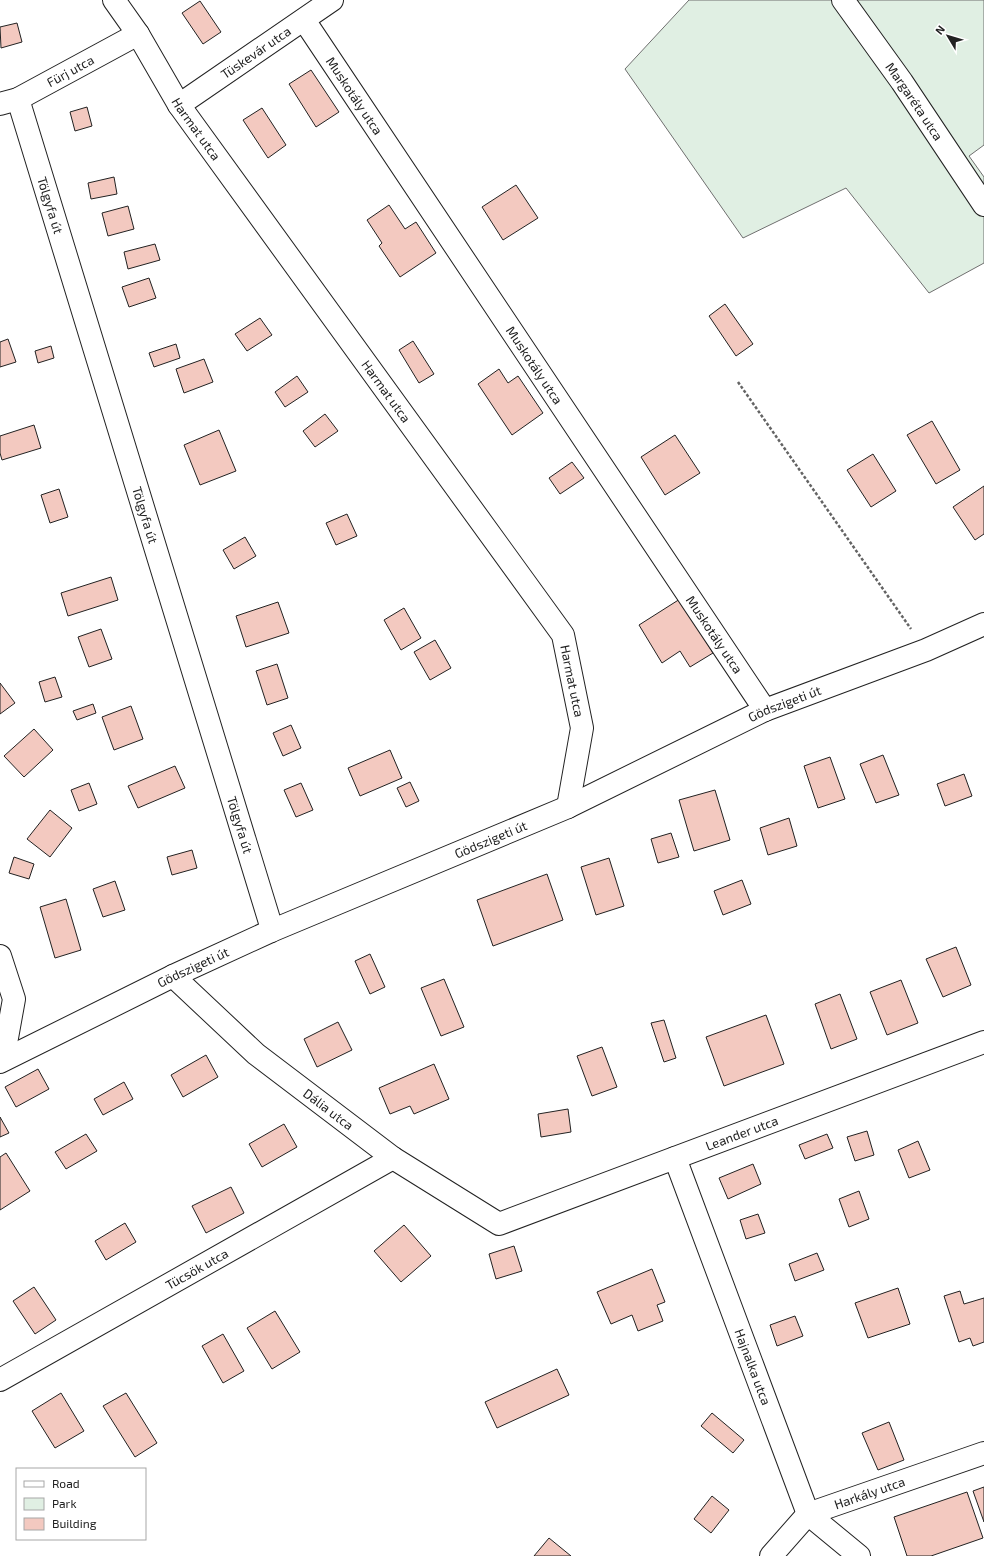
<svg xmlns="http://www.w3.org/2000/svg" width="984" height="1556" viewBox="0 0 984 1556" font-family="'Exo 2',sans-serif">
	<rect width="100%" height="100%" fill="#fff"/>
	<!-- green -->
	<path fill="#e0efe3" stroke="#6f6f6f" d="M689 0H984V145L969 156 984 177V263L929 293 846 188 743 238 625 69Z"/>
	<!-- building -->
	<g fill="#f3c9c0" stroke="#222">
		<path d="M200 1 221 32 203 44 182 13Z"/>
		<path d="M17 23 22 42 1 48 0 27Z"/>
		<path d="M311 70 339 112 316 127 289 84Z"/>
		<path d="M87 107 92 126 75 131 70 112Z"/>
		<path d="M262 108 286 145 268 158 243 120Z"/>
		<path d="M114 177 117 194 91 199 88 183Z"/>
		<path d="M516 185 538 218 503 240 482 207Z"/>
		<path d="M389 205 405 229 416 222 436 253 400 277 379 246 382 243 367 220Z"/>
		<path d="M128 206 134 229 108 236 102 213Z"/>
		<path d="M155 244 160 260 128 269 124 252Z"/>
		<path d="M149 278 156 298 129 307 122 287Z"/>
		<path d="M725 304 753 344 736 356 709 316Z"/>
		<path d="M260 318 272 335 247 351 235 334Z"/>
		<path d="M8 339 16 362 0 367V342Z"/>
		<path d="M413 341 434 374 419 383 399 350Z"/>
		<path d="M176 344 180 358 154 367 149 353Z"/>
		<path d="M51 346 54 358 38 363 35 351Z"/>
		<path d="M204 359 213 382 184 393 176 369Z"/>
		<path d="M499 369 508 383 518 376 543 413 512 435 478 384Z"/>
		<path d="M297 376 308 392 285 407 275 392Z"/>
		<path d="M325 414 338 431 315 447 303 431Z"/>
		<path d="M932 421 960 470 936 484 907 435Z"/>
		<path d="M34 425 41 448 2 460 0 453V436Z"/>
		<path d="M219 430 236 471 200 485 184 445Z"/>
		<path d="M675 435 700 473 665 495 641 457Z"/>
		<path d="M873 454 896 491 871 507 847 470Z"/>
		<path d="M572 462 584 478 560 494 549 478Z"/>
		<path d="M984 486V534L975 540 953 507Z"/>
		<path d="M59 489 68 517 50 523 41 495Z"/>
		<path d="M347 514 357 536 336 545 326 523Z"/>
		<path d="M245 537 256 556 234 569 223 550Z"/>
		<path d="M111 577 118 600 68 616 61 593Z"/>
		<path d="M680 599 713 653 690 667 680 651 662 663 639 625Z"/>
		<path d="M278 602 289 633 246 647 236 616Z"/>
		<path d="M404 608 421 638 401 650 384 620Z"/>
		<path d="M101 629 112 659 89 667 78 637Z"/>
		<path d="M435 640 451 668 430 680 414 652Z"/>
		<path d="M277 664 288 698 267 705 256 671Z"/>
		<path d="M55 677 62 697 45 702 39 682Z"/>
		<path d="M0 683 15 703 0 714Z"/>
		<path d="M93 704 96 713 77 720 73 711Z"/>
		<path d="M131 706 143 739 114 750 102 717Z"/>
		<path d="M291 725 301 748 283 756 273 733Z"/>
		<path d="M34 729 53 750 24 777 4 756Z"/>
		<path d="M390 750 402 778 360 796 348 768Z"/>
		<path d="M883 755 899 795 876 803 860 764Z"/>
		<path d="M830 757 845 799 818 808 804 766Z"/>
		<path d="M175 766 185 788 138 808 128 786Z"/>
		<path d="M964 774 972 796 945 806 937 784Z"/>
		<path d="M410 782 419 801 406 807 397 788Z"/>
		<path d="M89 783 97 804 79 811 71 790Z"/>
		<path d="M301 783 313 810 296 817 284 790Z"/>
		<path d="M715 790 730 840 694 851 679 800Z"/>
		<path d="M50 810 72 828 50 857 27 839Z"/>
		<path d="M789 818 797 846 768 855 760 828Z"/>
		<path d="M671 833 679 857 658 863 651 839Z"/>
		<path d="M192 850 197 868 172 875 167 857Z"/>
		<path d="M14 857 34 864 29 879 9 873Z"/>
		<path d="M609 858 624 906 596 915 581 867Z"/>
		<path d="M547 874 563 920 493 946 477 900Z"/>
		<path d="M742 880 751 904 723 915 714 891Z"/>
		<path d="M115 881 125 910 103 917 93 889Z"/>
		<path d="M66 899 81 950 55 958 40 907Z"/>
		<path d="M956 947 971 985 943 997 926 959Z"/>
		<path d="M370 954 385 987 370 994 355 961Z"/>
		<path d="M444 979 464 1027 441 1036 421 988Z"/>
		<path d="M901 980 918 1023 887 1035 870 992Z"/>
		<path d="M840 994 857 1039 831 1049 815 1004Z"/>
		<path d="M766 1015 784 1064 724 1086 706 1037Z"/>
		<path d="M664 1020 676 1058 664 1062 651 1023Z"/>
		<path d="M338 1022 352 1050 317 1067 304 1039Z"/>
		<path d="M602 1047 617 1087 592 1096 577 1056Z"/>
		<path d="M206 1055 218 1077 183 1097 171 1075Z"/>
		<path d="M434 1064 449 1099 414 1114 410 1106 390 1114 379 1088Z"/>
		<path d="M38 1069 49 1089 16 1107 5 1087Z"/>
		<path d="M124 1082 133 1099 103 1115 94 1099Z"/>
		<path d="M568 1109 571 1132 541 1137 538 1114Z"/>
		<path d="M0 1117 9 1133 0 1137Z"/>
		<path d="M284 1124 297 1147 262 1167 249 1144Z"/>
		<path d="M867 1131 874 1155 855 1161 847 1137Z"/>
		<path d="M86 1134 97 1151 66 1169 55 1152Z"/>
		<path d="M827 1134 833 1148 805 1159 799 1145Z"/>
		<path d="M918 1141 930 1170 909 1178 898 1150Z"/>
		<path d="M6 1153 30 1191 0 1210V1157Z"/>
		<path d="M753 1164 761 1184 728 1199 719 1178Z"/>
		<path d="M231 1187 244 1213 206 1233 192 1206Z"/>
		<path d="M859 1191 869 1219 849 1227 839 1199Z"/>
		<path d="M758 1214 765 1233 746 1239 740 1220Z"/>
		<path d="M125 1223 136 1242 106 1260 95 1241Z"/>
		<path d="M404 1225 431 1256 401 1282 374 1251Z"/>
		<path d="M514 1246 522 1271 496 1279 489 1254Z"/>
		<path d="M817 1253 824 1270 795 1281 789 1264Z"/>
		<path d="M652 1269 665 1302 657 1305 663 1321 638 1331 632 1315 611 1324 597 1292Z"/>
		<path d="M34 1287 56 1320 35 1334 13 1301Z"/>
		<path d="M898 1288 910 1324 868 1338 855 1303Z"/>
		<path d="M960 1291 964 1304 984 1298V1342L973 1346 970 1338 959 1342 944 1296Z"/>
		<path d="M275 1311 300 1352 272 1369 247 1328Z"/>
		<path d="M795 1316 803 1336 777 1346 770 1325Z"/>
		<path d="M223 1334 244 1371 223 1383 202 1346Z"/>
		<path d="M557 1369 569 1395 497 1428 485 1402Z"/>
		<path d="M61 1393 84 1431 55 1448 32 1411Z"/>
		<path d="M126 1393 157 1443 135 1457 103 1406Z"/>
		<path d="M712 1413 744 1440 733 1453 701 1426Z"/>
		<path d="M889 1422 904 1460 878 1470 862 1433Z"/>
		<path d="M984 1487V1522L973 1491Z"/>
		<path d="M967 1492 983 1538 931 1556H907L894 1517Z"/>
		<path d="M712 1496 729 1510 711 1533 694 1519Z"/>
		<path d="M549 1538 571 1556H534Z"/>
	</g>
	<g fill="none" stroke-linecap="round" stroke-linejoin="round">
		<defs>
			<g id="minor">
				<path id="s1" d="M114 0 138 34 179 105 563 635 582 728 568 807"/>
				<path id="s2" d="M843 0 902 82 984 205"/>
				<path id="s3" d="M304 20 765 710"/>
				<path id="s4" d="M18 99 272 929 271 931"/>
				<path id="s5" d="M0 104 18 99 138 34"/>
				<path id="s6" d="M179 105 332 0"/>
				<path d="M0 956 14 999 3 1060 0 1058"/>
				<path id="s7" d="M173 976 256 1054 393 1158 499 1224 984 1042"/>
				<path id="s8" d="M0 1062 173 976 271 931 568 807 765 710 926 650 984 624"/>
				<path id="s9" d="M675 1158 808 1514 859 1556"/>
				<path id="s10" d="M0 1380 393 1158"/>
				<path id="s11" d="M771 1556 808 1514 984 1453"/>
			</g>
		</defs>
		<!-- minor casing -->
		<use href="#minor" stroke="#222" stroke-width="24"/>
		<!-- path -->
		<path stroke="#646464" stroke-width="2.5" stroke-dasharray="3 2" stroke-linecap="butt" d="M738 382 911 629"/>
		<!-- minor -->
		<use href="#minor" stroke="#fff" stroke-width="22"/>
	</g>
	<g text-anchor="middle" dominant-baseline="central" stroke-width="3" stroke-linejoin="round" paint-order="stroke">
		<!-- street labels -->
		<g font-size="13" fill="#222" stroke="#fff">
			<text stroke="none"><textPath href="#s6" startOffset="93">Tüskevár utca</textPath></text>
			<text stroke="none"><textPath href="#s5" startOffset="78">Fürj utca</textPath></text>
			<text stroke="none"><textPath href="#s3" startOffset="91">Muskotály utca</textPath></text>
			<text stroke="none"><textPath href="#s2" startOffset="124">Margaréta utca</textPath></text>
			<text stroke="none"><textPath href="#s1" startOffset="153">Harmat utca</textPath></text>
			<text stroke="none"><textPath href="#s4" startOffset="111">Tölgyfa út</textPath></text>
			<text stroke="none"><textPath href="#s3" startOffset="415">Muskotály utca</textPath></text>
			<text stroke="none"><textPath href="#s1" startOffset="477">Harmat utca</textPath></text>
			<text stroke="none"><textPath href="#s4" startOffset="435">Tölgyfa út</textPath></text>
			<text stroke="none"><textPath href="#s3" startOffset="739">Muskotály utca</textPath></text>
			<text stroke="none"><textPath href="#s1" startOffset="825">Harmat utca</textPath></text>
			<text stroke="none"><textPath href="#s8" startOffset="863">Gödszigeti út</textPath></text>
			<text stroke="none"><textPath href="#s4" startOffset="759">Tölgyfa út</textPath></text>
			<text stroke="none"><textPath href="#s8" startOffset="539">Gödszigeti út</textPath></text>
			<text stroke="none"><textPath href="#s8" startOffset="215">Gödszigeti út</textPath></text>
			<text stroke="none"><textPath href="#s7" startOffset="205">Dália utca</textPath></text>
			<text stroke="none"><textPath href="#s7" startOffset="670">Leander utca</textPath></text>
			<text stroke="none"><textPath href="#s10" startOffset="226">Tücsök utca</textPath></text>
			<text stroke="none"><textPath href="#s9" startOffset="223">Hajnalka utca</textPath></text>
			<text stroke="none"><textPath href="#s11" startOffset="121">Harkály utca</textPath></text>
		</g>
	</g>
	<!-- legend -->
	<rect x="16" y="1468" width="130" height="72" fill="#ffffff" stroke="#a7a7a7"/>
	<rect x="24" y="1481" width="20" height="6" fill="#ffffff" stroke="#a7a7a7"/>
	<text x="52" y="1488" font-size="12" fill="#222222">Road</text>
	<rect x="24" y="1498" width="20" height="12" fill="#e0efe3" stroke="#a7a7a7"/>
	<text x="52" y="1508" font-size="12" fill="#222222">Park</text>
	<rect x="24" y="1518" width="20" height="12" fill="#f3c9c0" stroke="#a7a7a7"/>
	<text x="52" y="1528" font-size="12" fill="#222222">Building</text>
	<!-- north arrow -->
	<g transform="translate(948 36) rotate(308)" stroke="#ffffff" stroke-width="3" paint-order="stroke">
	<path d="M0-3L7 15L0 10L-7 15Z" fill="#222222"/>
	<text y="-6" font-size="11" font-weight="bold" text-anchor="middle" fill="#222222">N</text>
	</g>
</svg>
